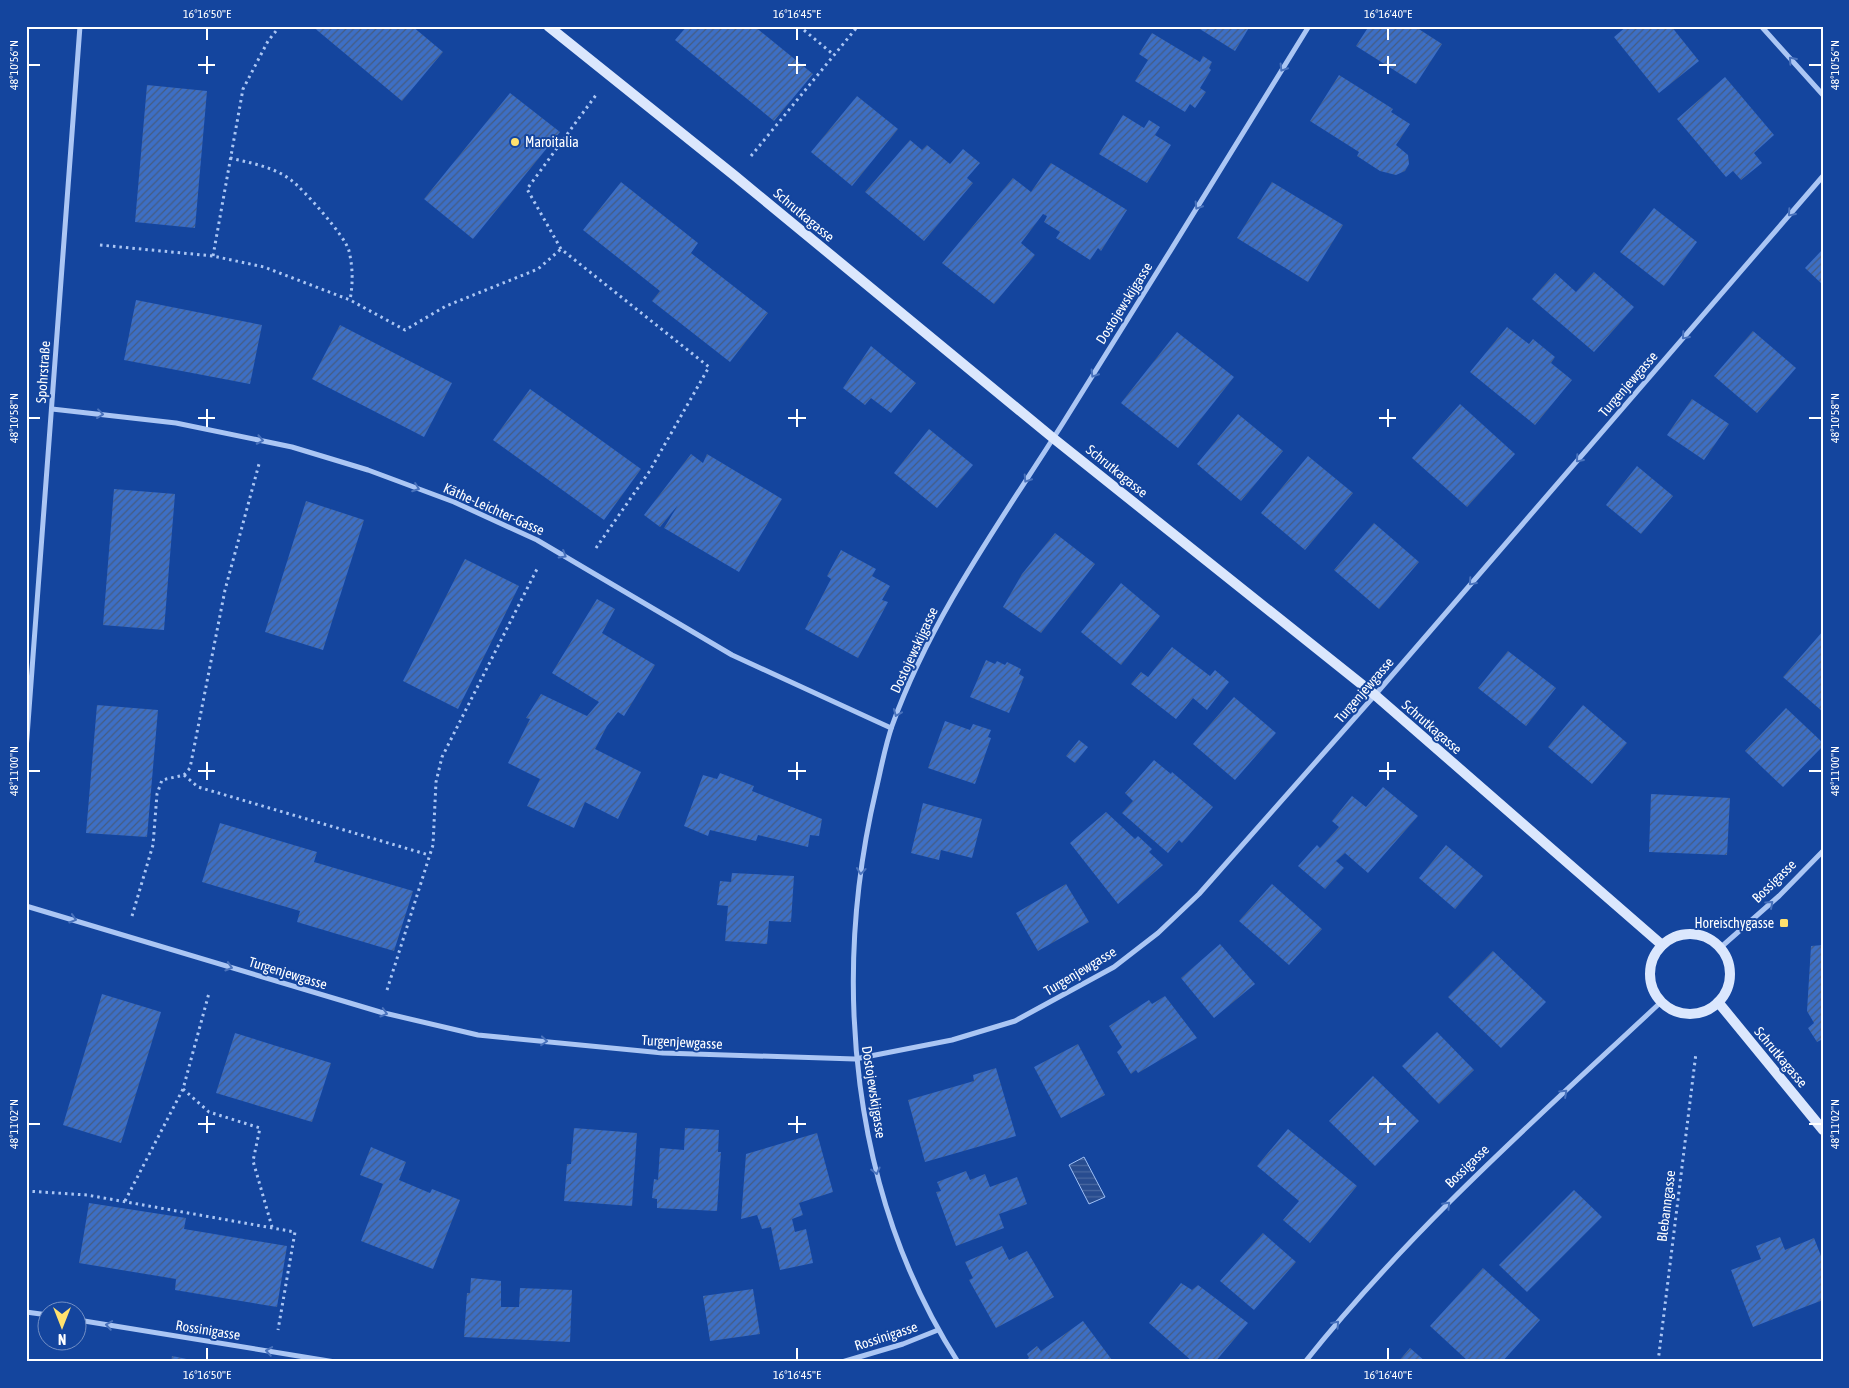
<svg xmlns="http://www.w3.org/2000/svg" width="1849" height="1388" viewBox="0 0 1849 1388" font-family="'Asap Condensed',sans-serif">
	<defs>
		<pattern id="water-rules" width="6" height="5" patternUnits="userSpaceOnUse" patternTransform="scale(1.25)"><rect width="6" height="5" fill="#284c8f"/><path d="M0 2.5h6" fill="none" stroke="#4867a0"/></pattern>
		<pattern id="building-hatch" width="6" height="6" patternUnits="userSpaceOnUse" patternTransform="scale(1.25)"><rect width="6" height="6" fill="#3d6fc5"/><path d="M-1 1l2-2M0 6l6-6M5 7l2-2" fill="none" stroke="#455c82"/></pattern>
	</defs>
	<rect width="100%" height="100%" fill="#14459e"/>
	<!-- water -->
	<path fill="url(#water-rules)" stroke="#9ec0f7" d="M1084 1157 1105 1197 1089 1204 1069 1165Z"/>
	<!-- building -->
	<g fill="url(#building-hatch)">
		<path d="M312 26H412L443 52 402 101Z"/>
		<path d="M687 26H754L813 74 774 121 675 40Z"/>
		<path d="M1195 26H1250L1235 51Z"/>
		<path d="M1369 26H1414L1442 44 1416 84 1356 46Z"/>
		<path d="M1627 26H1671L1699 61 1659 93 1614 37Z"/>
		<path d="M1152 33 1200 62 1203 56 1212 62 1209 68 1211 70 1200 88 1206 92 1195 108 1190 104 1185 112 1135 81 1148 60 1139 54Z"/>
		<path d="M1339 75 1393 109 1391 112 1410 124 1396 145 1408 155 1409 164 1405 171 1396 175 1380 171 1357 156 1359 152 1310 121Z"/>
		<path d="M1725 77 1774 135 1754 153 1762 163 1741 180 1733 171 1726 177 1677 119Z"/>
		<path d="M147 85 207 91 195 228 135 222Z"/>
		<path d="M510 93 560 132 473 239 424 199Z"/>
		<path d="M857 96 898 129 852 186 811 152Z"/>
		<path d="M1123 115 1144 128 1149 120 1160 127 1155 135 1171 145 1147 183 1099 154Z"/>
		<path d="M910 140 922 150 927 145 950 164 963 149 980 163 967 178 973 183 924 241 865 192Z"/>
		<path d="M1051 163 1127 210 1101 251 1098 248 1090 260 1056 238 1060 232 1044 222 1047 216 1043 214 1021 243 1035 255 994 304 942 263 1013 178 1031 192Z"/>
		<path d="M621 182 698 243 691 253 768 313 730 362 652 301 660 291 583 230Z"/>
		<path d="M1272 182 1343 225 1308 282 1237 238Z"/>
		<path d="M1654 208 1697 242 1664 286 1620 252Z"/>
		<path d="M1823 249V285L1805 268Z"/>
		<path d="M1594 272 1634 307 1594 352 1532 299 1555 273 1576 292Z"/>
		<path d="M136 300 262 325 250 384 124 360Z"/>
		<path d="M340 325 452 383 424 437 312 379Z"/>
		<path d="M1507 327 1529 344 1533 339 1555 357 1551 363 1572 380 1535 425 1470 372Z"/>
		<path d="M1753 331 1796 368 1757 413 1714 376Z"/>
		<path d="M1177 332 1234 377 1178 448 1121 403Z"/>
		<path d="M871 346 916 383 891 413 871 398 865 405 843 388Z"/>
		<path d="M530 389 641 469 604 520 493 440Z"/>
		<path d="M1692 399 1729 424 1704 460 1667 435Z"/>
		<path d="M1460 404 1515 454 1467 507 1412 458Z"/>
		<path d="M1238 414 1283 451 1241 501 1197 464Z"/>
		<path d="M929 429 973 465 937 508 894 473Z"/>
		<path d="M691 454 703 463 707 454 782 499 739 572 664 528 678 505 660 527 644 515Z"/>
		<path d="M1308 456 1353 493 1305 550 1261 513Z"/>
		<path d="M1637 466 1673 496 1641 534 1606 505Z"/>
		<path d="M114 489 175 494 164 630 103 625Z"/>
		<path d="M306 501 364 520 323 650 265 632Z"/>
		<path d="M1374 523 1419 562 1379 609 1334 570Z"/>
		<path d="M1055 533 1095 564 1041 633 1003 607 1022 574Z"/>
		<path d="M841 550 876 569 872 576 890 586 882 600 888 602 858 658 805 629 831 579 827 576Z"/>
		<path d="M465 559 519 586 458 709 403 681Z"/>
		<path d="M1121 583 1160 616 1121 665 1081 632Z"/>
		<path d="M597 599 615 609 602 633 655 665 624 716 618 712 607 726 595 749 641 772 618 819 585 802 574 828 527 806 540 779 508 763 530 719 526 718 541 694 587 716 599 702 552 673Z"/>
		<path d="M1823 631V712L1783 677Z"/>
		<path d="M1172 647 1210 676 1215 670 1229 682 1207 710 1193 698 1176 719 1131 684 1141 672 1148 677Z"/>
		<path d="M1508 651 1556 688 1526 726 1478 688Z"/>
		<path d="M986 660 995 664 997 661 1005 665 1007 662 1021 669 1019 674 1024 677 1009 713 970 697Z"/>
		<path d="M1234 697 1276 733 1235 780 1193 744Z"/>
		<path d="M97 705 158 710 147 837 86 833Z"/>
		<path d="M1583 705 1627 743 1592 784 1548 747Z"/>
		<path d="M1786 708 1823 743V746L1783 787 1745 751Z"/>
		<path d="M945 721 970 730 973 724 991 730 988 737 991 738 975 784 928 768Z"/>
		<path d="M1079 740 1088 747 1075 763 1066 756Z"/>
		<path d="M1154 760 1171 774 1172 772 1213 807 1182 843 1179 840 1168 853 1122 813 1133 801 1125 793Z"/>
		<path d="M720 773 754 786 752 791 822 819 819 836 810 835 808 847 758 835 756 841 710 830 708 836 684 826 703 775 717 779Z"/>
		<path d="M1383 787 1418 816 1368 873 1345 853 1336 861 1344 868 1325 889 1298 866 1317 845 1320 848 1339 827 1332 821 1352 796 1366 807Z"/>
		<path d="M1651 794 1730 798 1727 855 1649 852Z"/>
		<path d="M923 803 982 819 972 858 941 850 939 860 911 853Z"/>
		<path d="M1106 812 1135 839 1138 836 1152 849 1149 852 1163 865 1118 904 1070 843Z"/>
		<path d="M220 823 317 852 314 862 413 891 394 951 297 922 300 911 202 882Z"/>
		<path d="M1446 845 1483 876 1455 909 1419 878Z"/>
		<path d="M732 873 794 876 791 922 769 921 767 944 725 941 728 906 717 905 720 881 731 882Z"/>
		<path d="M1066 884 1089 922 1038 951 1016 913Z"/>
		<path d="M1272 884 1322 929 1289 965 1239 921Z"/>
		<path d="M1220 944 1255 984 1214 1018 1181 978Z"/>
		<path d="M1823 945V1039L1817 1042 1808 1028 1814 1023 1807 1011 1811 946Z"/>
		<path d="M1493 951 1546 1002 1501 1048 1448 997Z"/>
		<path d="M102 994 161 1012 121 1143 63 1125Z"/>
		<path d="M1165 996 1197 1038 1138 1073 1136 1070 1131 1074 1117 1052 1122 1047 1109 1026 1149 1000 1152 1004Z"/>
		<path d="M1437 1032 1474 1070 1439 1104 1402 1066Z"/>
		<path d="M235 1033 331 1063 312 1122 216 1093Z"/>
		<path d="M1078 1044 1105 1095 1061 1118 1034 1067Z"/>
		<path d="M996 1068 1016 1136 925 1162 908 1100 974 1081 973 1075Z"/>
		<path d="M1373 1076 1419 1121 1375 1166 1329 1121Z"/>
		<path d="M574 1128 637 1133 632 1206 564 1201 567 1164H571Z"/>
		<path d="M685 1128 719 1130 718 1152H721L717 1211 657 1208V1199L652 1198 654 1179 658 1180 660 1148 684 1150Z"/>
		<path d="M1288 1129 1357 1186 1310 1243 1283 1220 1299 1201 1257 1166Z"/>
		<path d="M817 1133 833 1192 799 1203 803 1215 792 1219 795 1232 806 1229 813 1263 780 1270 771 1227 762 1229 757 1215 741 1219 746 1154Z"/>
		<path d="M371 1147 406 1162 399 1180 430 1193 432 1189 460 1200 433 1269 361 1241 383 1184 360 1175Z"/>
		<path d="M966 1171 970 1180 985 1174 990 1187 1017 1177 1027 1204 999 1214 1004 1228 956 1246 936 1192 941 1191 937 1182Z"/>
		<path d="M1574 1190 1602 1217 1527 1292 1499 1265Z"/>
		<path d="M89 1203 186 1218 184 1229 287 1246 277 1307 175 1290 176 1279 79 1263Z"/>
		<path d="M1263 1233 1296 1262 1254 1310 1220 1281Z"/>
		<path d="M1780 1237 1785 1250 1814 1238 1823 1261V1300L1753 1327 1731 1270 1761 1259 1756 1246Z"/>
		<path d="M1002 1246 1009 1260 1027 1251 1054 1297 996 1328 969 1280 973 1278 965 1262Z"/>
		<path d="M1483 1268 1540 1320 1502 1362H1469L1430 1326Z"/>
		<path d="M471 1278 501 1281V1307H519L520 1288 572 1290 570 1342 464 1337 467 1293H470Z"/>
		<path d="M1181 1283 1192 1290 1198 1285 1248 1323 1215 1362H1193L1149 1323Z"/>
		<path d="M753 1289 760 1334 710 1341 703 1296Z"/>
		<path d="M1083 1321 1112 1360 1110 1362H1023L1029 1358 1027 1354 1037 1346 1041 1351Z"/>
		<path d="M1410 1348 1426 1362H1398Z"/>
		<path d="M172 1356 192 1360V1362H171Z"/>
	</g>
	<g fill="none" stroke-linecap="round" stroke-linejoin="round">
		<!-- path -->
		<g stroke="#abc6f4" stroke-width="3" stroke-dasharray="2.5 4" stroke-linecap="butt">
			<path d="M799 26 834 55"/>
			<path d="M751 156 858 26"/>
			<path d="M230 158C251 163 274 167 291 180 304 190 346 237 349 251 353 268 353 284 350 300"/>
			<path d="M100 245 213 256 264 267 350 300 405 330 446 306 538 269 561 249"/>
			<path d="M213 256 243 89 268 41 280 26"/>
			<path d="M596 548 649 472 709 367 561 249 527 189 596 95"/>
			<path d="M184 775 198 787 429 855"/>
			<path d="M132 916 153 845 157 794 162 780 184 775 190 768 225 590 259 464"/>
			<path d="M387 990 433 845 436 782 442 757 538 567"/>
			<path d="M183 1089 209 1112 260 1128 253 1161 272 1227"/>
			<path d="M26 1191 87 1195 295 1232 278 1330"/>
			<path d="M125 1201 183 1089 209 993"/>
			<path d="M1658 1362 1696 1053"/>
		</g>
		<!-- street -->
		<g stroke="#abc6f4" stroke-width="5">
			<path d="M1761 26 1823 95"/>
			<path d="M52 409 176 423 292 447 368 470 454 502 537 540 732 655 891 728"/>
			<path d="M26 750 80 26"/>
			<path d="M26 906 380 1012 478 1035 663 1053 855 1059 952 1040 1015 1021 1114 967 1158 933 1199 894 1375 695 1823 176"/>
			<path d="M1720 948 1779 896 1823 851"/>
			<path d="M26 1312 48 1315"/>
			<path d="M78 1320 335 1362"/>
			<path d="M842 1362 903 1344 938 1330"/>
			<path d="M958 1362C851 1195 831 981 876 790 881 769 885 746 892 726 932 615 1001 521 1063 423 1146 291 1227 159 1309 26"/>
			<path d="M1305 1362C1410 1230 1538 1117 1661 1002"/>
		</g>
		<!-- secondary -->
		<g stroke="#dbe7fd" stroke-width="10">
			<path d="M548 26 735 176 1053 438 1375 695 1662 945"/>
			<circle cx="1690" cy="974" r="40"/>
			<path d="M1718 1002 1823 1130"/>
		</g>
	</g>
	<!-- one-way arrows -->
	<defs><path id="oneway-chevron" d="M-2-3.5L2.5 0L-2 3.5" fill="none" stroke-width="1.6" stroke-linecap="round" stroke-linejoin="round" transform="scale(1.25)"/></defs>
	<g stroke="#4972bc">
		<use href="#oneway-chevron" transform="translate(1792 60) rotate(-132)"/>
		<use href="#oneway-chevron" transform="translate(1283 68) rotate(122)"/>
		<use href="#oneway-chevron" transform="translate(1198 206) rotate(122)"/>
		<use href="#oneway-chevron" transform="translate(1791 213) rotate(131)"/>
		<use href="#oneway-chevron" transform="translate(1685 336) rotate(131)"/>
		<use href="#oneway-chevron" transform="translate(1094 374) rotate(122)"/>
		<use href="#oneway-chevron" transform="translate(100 414) rotate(7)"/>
		<use href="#oneway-chevron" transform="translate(260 440) rotate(11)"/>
		<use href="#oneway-chevron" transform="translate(1579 459) rotate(131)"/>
		<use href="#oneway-chevron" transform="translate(1027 479) rotate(123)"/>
		<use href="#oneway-chevron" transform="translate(416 488) rotate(20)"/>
		<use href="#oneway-chevron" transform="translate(563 555) rotate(31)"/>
		<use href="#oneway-chevron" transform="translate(1472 582) rotate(131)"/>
		<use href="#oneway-chevron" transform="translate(897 713) rotate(112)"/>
		<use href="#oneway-chevron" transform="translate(861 871) rotate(96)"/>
		<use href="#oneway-chevron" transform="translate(1770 904) rotate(-42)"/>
		<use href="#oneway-chevron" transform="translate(73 919) rotate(17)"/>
		<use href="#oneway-chevron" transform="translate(229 967) rotate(17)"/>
		<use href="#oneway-chevron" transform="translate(384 1013) rotate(16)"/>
		<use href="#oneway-chevron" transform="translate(544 1041) rotate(5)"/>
		<use href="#oneway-chevron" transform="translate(1564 1093) rotate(-43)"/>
		<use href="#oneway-chevron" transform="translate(876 1171) rotate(76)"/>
		<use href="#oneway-chevron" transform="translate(1447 1205) rotate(-47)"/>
		<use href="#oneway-chevron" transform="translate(1336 1324) rotate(-48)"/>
		<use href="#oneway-chevron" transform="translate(109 1325) rotate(-171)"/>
		<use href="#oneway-chevron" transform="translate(269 1351) rotate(-171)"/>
	</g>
	<!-- ticks -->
	<path fill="none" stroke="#fff" stroke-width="2" d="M207 28V40M797 28V40M1388 28V40M207 56V74M797 56V74M1388 56V74M28 65H40M198 65H215M788 65H806M1379 65H1396M1809 65H1822M207 409V427M797 409V427M1388 409V427M28 418H40M198 418H215M788 418H806M1379 418H1396M1809 418H1822M207 762V780M797 762V780M1388 762V780M28 771H40M198 771H215M788 771H806M1379 771H1396M1809 771H1822M207 1116V1133M797 1116V1133M1388 1116V1133M28 1124H40M198 1124H215M788 1124H806M1379 1124H1396M1809 1124H1822M207 1348V1360M797 1348V1360M1388 1348V1360"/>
	<!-- markers -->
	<g fill="#ffe16e" stroke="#14459e" stroke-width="2">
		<circle cx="515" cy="142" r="5"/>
		<rect x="1779" y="918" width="10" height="10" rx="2.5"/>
	</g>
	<g text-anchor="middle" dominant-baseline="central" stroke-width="4" stroke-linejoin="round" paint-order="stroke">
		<!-- poi labels -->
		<g font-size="14" fill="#fff" stroke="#14459e" text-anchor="start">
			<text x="525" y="142">Maroitalia</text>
			<text x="1774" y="923" text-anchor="end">Horeischygasse</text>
		</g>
		<!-- street labels -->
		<g font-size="14" fill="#fff" stroke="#14459e">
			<text transform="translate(804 215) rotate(40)">Schrutkagasse</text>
			<text transform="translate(1124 303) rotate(-58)">Dostojewskijgasse</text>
			<text transform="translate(43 372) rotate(-86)">Spohrstraße</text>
			<text transform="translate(1628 384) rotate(-49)">Turgenjewgasse</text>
			<text transform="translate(1117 471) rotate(39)">Schrutkagasse</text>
			<text transform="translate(494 509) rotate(24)">Käthe-Leichter-Gasse</text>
			<text transform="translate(914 650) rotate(-65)">Dostojewskijgasse</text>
			<text transform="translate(1364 690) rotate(-49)">Turgenjewgasse</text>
			<text transform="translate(1432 727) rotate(41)">Schrutkagasse</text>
			<text transform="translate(1774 881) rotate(-44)">Bossigasse</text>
			<text transform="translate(1080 971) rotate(-31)">Turgenjewgasse</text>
			<text transform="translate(288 973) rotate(17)">Turgenjewgasse</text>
			<text transform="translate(682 1042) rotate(3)">Turgenjewgasse</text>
			<text transform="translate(1781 1057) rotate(50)">Schrutkagasse</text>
			<text transform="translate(874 1092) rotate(81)">Dostojewskijgasse</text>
			<text transform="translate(1467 1166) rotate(-44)">Bossigasse</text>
			<text transform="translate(1666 1206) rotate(-83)">Blebanngasse</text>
			<text transform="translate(208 1330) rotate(9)">Rossinigasse</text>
			<text transform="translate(886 1336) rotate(-18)">Rossinigasse</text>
		</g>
	</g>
	<!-- border -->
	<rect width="1849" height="1388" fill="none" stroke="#14459e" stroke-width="55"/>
	<!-- north arrow -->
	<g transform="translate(62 1326) rotate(180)"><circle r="24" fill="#14459e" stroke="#728fc5"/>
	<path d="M0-4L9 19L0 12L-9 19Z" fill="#ffe16e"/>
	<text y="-8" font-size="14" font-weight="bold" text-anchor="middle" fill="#ffffff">N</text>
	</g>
	<rect x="28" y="28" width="1794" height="1332" fill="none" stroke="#fff" stroke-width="2"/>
	<g font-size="12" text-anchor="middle" fill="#fff">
		<text x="207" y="18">16°16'50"E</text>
		<text x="797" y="18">16°16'45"E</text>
		<text x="1388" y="18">16°16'40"E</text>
		<text transform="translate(1835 65) rotate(-90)" y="4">48°10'56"N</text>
		<text transform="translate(14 65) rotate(-90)" y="4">48°10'56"N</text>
		<text transform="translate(1835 418) rotate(-90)" y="4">48°10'58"N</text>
		<text transform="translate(14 418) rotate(-90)" y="4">48°10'58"N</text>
		<text transform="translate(1835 771) rotate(-90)" y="4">48°11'00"N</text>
		<text transform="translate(14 771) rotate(-90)" y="4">48°11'00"N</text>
		<text transform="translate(1835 1124) rotate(-90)" y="4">48°11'02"N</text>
		<text transform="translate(14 1124) rotate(-90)" y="4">48°11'02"N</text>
		<text x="207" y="1379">16°16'50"E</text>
		<text x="797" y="1379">16°16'45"E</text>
		<text x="1388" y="1379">16°16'40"E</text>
	</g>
</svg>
